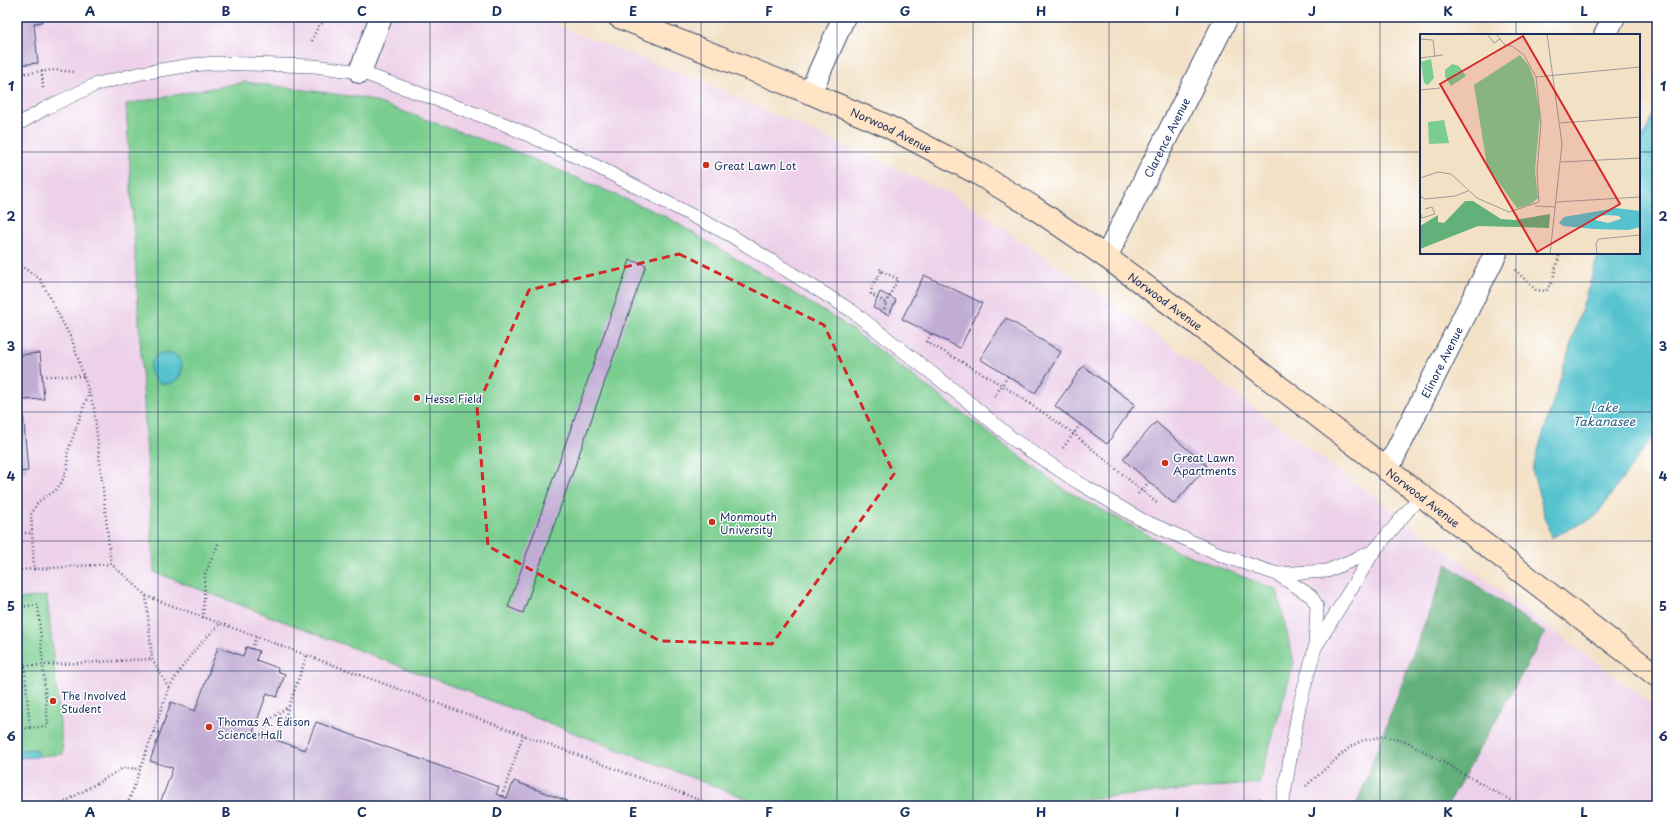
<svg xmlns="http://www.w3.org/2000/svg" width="1674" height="823" viewBox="0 0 1674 823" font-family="'Playpen Sans',sans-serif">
	<rect width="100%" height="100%" fill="#fff"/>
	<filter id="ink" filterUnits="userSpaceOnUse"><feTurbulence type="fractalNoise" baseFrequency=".025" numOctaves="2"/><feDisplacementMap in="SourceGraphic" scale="8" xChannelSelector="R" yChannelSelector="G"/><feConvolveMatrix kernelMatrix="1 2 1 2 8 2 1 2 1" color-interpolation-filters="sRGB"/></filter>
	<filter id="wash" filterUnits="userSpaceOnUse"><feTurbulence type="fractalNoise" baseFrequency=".012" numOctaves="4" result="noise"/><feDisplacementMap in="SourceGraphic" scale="16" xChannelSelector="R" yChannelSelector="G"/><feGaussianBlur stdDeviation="0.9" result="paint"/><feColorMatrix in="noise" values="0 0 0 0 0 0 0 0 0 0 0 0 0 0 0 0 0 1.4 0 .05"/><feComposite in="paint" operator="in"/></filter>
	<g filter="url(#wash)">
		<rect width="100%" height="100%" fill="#f3e1c6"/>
		<!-- built -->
		<path fill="#edd1e9" d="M17 17H535L702 82 958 197 1158 336 1657 708V806H17Z"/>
		<!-- green -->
		<g fill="#79cd8f" stroke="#4a7e76">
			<path d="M245 82 365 98 517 152 665 216 840 321 1062 488 1180 552 1277 590 1294 663 1259 783 1013 806H766L154 572 126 104Z"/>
			<path d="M47 596 63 754 17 758V599Z"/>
		</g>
		<!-- forest -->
		<path fill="#62b07a" stroke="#3e706c" d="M1447 564 1545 633 1447 806H1356Z"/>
		<!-- water -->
		<g fill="#55c2cd" stroke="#387896">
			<path d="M1657 108V431L1595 517 1551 538 1532 470 1599 253H1639V145Z"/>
			<circle cx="166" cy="368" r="16"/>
			<path d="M36 749 37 757 17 758V750Z"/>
		</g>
		<g id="blocks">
			<!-- building -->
			<g fill="#c1acd4">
				<path d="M17 17H42V22L34 23 38 63 17 65Z"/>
				<path d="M630 260 646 265 523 613 508 607Z"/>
				<path d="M924 275 982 303 960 348 902 319Z"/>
				<path d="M880 292 896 300 889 315 873 308Z"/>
				<path d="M1006 318 1061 352 1035 393 980 359Z"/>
				<path d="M17 348 19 355 40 353 44 399 22 400 28 471 17 472Z"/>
				<path d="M1083 366 1135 404 1107 444 1055 406Z"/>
				<path d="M1156 422 1207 466 1174 504 1123 459Z"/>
				<path d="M218 647 243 656 246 647 259 651 256 660 278 668 277 671 285 674 277 697 267 693 253 732 305 750 316 722 499 787 496 794 507 798 514 781 567 801 566 806H159L173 768 150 761 171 702 195 711Z"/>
			</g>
		</g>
	</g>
	<g filter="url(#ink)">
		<use href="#blocks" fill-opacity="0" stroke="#3b4a6e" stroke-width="1"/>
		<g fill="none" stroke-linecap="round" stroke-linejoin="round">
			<defs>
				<g id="lane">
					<path d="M17 125 46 108 97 84 142 73 192 65 216 63 314 66 360 72 504 124 586 161 730 235 852 311 965 399 1014 440 1079 483 1142 520 1224 556 1277 574 1311 596 1317 606 1315 648 1299 707 1282 806"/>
					<path d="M1277 574 1327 571 1374 551"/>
					<path d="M1316 646 1374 551 1420 496"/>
				</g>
				<g id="street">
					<path d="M1605 35 1614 17"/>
					<path d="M360 72 381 17"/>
					<path d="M810 93 844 17"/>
					<path id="s1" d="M1106 257 1227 17"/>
					<path id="s2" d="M1387 470 1496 253"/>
				</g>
				<g id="secondary">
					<path id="s3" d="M619 17 810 93 885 125 977 173 1033 207 1106 257 1192 320 1657 676"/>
				</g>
			</defs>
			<!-- lane casing -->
			<use href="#lane" stroke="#3b4a6e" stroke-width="14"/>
			<!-- street casing -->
			<use href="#street" stroke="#3b4a6e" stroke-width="24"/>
			<!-- secondary casing -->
			<use href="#secondary" stroke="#3b4a6e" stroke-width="24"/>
			<!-- path -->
			<g stroke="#3b4a6e" stroke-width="2.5" stroke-dasharray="1 3" stroke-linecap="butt">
				<path d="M312 41 317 28 329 17"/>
				<path d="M42 71 43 88"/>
				<path d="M17 74 54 70 76 72"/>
				<path d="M17 263 40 279 72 340 94 408 111 564"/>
				<path d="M880 269 882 271 872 286 871 294 886 303 884 310"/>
				<path d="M1515 270 1536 290 1546 291 1552 282 1560 253"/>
				<path d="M882 271 898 279 886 303"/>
				<path d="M927 342 1002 385 1073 433 1158 504"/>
				<path d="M927 342 931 333"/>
				<path d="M42 376H84"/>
				<path d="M89 392 67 454 68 466 62 482 55 491 39 501 31 513 34 569 111 564 134 584 146 596 152 659 169 688 127 806"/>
				<path d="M994 397 1008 376"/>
				<path d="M1063 448 1080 425"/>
				<path d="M1138 494 1149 482"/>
				<path d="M17 533H31"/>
				<path d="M17 570 34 569"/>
				<path d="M146 596 716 806"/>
				<path d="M17 607 38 605 48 726 17 729"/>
				<path d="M19 607 30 728"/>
				<path d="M203 618 205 574 219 542"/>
				<path d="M252 649 256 637"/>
				<path d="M25 666 152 659"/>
				<path d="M169 688C186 660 196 646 221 624"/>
				<path d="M154 731 160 733"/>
				<path d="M263 735 269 720 289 706"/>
				<path d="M277 740 307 655"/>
				<path d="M1306 786 1350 747 1361 741 1384 736 1409 743 1521 806"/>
				<path d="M502 796 523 735"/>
				<path d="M58 806 123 768 140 769"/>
				<path d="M1224 806 1263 798"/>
			</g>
			<!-- lane -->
			<use href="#lane" stroke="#fff" stroke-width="13"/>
			<!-- street -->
			<use href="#street" stroke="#fff" stroke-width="22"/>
			<!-- secondary -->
			<use href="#secondary" stroke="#ffe4c6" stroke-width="22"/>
		</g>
	</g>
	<!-- marked area -->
	<path fill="none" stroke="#d62828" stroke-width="3" stroke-dasharray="8 5" stroke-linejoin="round" d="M679 254 824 325 894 474 772 644 660 641 488 546 477 407 529 290Z"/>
	<!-- grid -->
	<path fill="none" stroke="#1b2f5e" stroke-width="1" stroke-opacity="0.55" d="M158 17V806M294 17V806M430 17V806M565 17V806M701 17V806M837 17V806M973 17V806M1109 17V806M1244 17V806M1380 17V806M1516 17V35M17 152H1421M1639 152H1657M1516 253V806M17 282H1657M17 412H1657M17 541H1657M17 671H1657"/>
	<!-- markers -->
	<g fill="#c8321e" stroke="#fff" stroke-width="1.5">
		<circle cx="706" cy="165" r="4"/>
		<circle cx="417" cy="398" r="4"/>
		<circle cx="1165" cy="463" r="4"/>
		<circle cx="712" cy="522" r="4"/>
		<circle cx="53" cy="701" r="4"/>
		<circle cx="209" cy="727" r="4"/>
	</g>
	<g text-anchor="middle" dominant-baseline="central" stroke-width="3" stroke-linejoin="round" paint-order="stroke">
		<!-- street labels -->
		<g font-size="11" fill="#1b2f5e" stroke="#fff">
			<text stroke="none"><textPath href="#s3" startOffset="295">Norwood Avenue</textPath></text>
			<text stroke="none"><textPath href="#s1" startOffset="134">Clarence Avenue</textPath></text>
			<text stroke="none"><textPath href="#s3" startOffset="619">Norwood Avenue</textPath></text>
			<text stroke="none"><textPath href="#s2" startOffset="121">Elinore Avenue</textPath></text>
			<text stroke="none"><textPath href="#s3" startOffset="943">Norwood Avenue</textPath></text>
		</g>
		<!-- poi labels -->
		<g font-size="11" fill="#1b2f5e" stroke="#fff" text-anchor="start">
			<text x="714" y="165">Great Lawn Lot</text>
			<text x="425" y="398">Hesse Field</text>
			<text x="1173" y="457">Great Lawn<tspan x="1173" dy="13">Apartments</tspan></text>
			<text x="720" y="516">Monmouth<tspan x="720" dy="13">University</tspan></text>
			<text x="61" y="695">The Involved<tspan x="61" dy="13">Student</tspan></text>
			<text x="217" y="721">Thomas A. Edison<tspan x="217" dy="13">Science Hall</tspan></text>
		</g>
		<!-- water labels -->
		<g font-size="12" font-style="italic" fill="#2f6285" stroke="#fff">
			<text x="1604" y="407">Lake<tspan x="1604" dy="14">Takanasee</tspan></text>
		</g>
	</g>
	<!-- overview -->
	<g transform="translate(1420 34)">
		<rect width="220" height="220" fill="#f3e1c6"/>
		<path d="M100 21 109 32 114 45 120 81 115 137 118 164 111 170 97 174 67 132 54 51ZM11 25 14 44 8 51 4 49 1 28ZM32 30 39 32 46 42 31 52 25 43V36ZM24 86 29 109 9 110 8 88Z" fill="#79cd8f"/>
		<path d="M45 167H53L81 185 95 186 130 180 129 194 58 192 0 215V192L18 181V188L24 189Z" fill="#62b07a"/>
		<path d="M196 174 220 177V193L209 196 175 195 143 192 139 189 144 183ZM189 181 199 182 201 185 188 189 175 186 178 182Z" fill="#55c2cd" fill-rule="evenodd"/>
		<path fill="none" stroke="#9d9a9c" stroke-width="1" d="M67 0 74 9 80 5M127 0 142 110 130 220M0 5 13 6 15 23M0 24 23 21M116 43 220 33M0 56 20 54M140 89 220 83M141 128 220 124M0 144 18 138 31 140 57 164 89 178 119 168 117 138 121 89 116 43 104 21 92 12 85 11 76 0M0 162 5 165 35 162 48 157M136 168 220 163M115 172 135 173M0 177 2 184 15 180 12 173 5 175M177 220 176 209 179 205 220 201"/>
		<path fill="#d62828" fill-opacity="0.15" stroke="#d62828" stroke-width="2" d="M103 2 200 170 117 218 20 50Z"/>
		<rect width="220" height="220" fill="none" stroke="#1b2f5e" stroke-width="2"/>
	</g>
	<!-- margin -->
	<rect width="1674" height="823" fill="none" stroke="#fff" stroke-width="44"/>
	<rect x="22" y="22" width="1630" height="779" fill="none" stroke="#1b2f5e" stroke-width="1.5"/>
	<g font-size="13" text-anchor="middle" font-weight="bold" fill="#1b2f5e">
		<text x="90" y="16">A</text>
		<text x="226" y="16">B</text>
		<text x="362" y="16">C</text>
		<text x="497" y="16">D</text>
		<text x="633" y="16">E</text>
		<text x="769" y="16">F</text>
		<text x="905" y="16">G</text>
		<text x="1041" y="16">H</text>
		<text x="1177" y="16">I</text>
		<text x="1312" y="16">J</text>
		<text x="1448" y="16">K</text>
		<text x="1584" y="16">L</text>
		<text x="11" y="91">1</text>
		<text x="1663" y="91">1</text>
		<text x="11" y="221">2</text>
		<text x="1663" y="221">2</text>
		<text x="11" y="351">3</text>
		<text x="1663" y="351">3</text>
		<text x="11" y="481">4</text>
		<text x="1663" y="481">4</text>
		<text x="11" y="611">5</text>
		<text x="1663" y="611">5</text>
		<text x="11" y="741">6</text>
		<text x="1663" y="741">6</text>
		<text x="90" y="817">A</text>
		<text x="226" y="817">B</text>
		<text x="362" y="817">C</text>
		<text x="497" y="817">D</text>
		<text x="633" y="817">E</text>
		<text x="769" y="817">F</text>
		<text x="905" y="817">G</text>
		<text x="1041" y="817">H</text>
		<text x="1177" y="817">I</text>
		<text x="1312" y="817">J</text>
		<text x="1448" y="817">K</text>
		<text x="1584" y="817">L</text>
	</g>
</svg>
